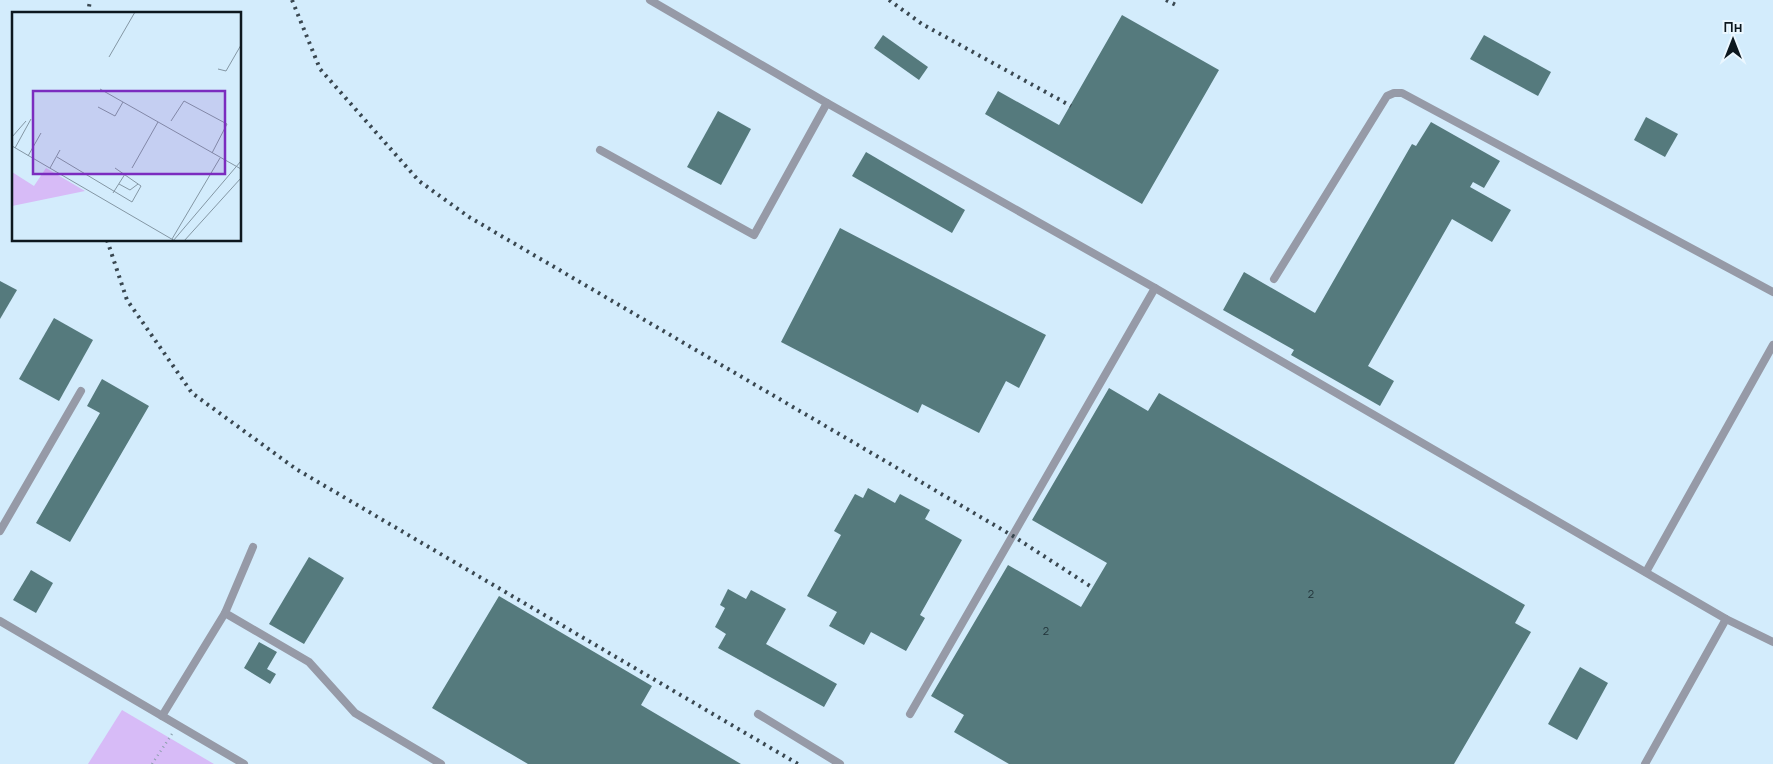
<svg xmlns="http://www.w3.org/2000/svg" width="1773" height="764" viewBox="0 0 1773 764" font-family="Manrope,sans-serif">
	<rect width="100%" height="100%" fill="#d3ecfc"/>
	<!-- green -->
	<path fill="#d7bbf7" d="M122 710 214 764H88Z"/>
	<!-- building -->
	<g fill="#557a7d">
		<path d="M1122 15 1219 70 1142 204 985 114 998 91 1059 125Z"/>
		<path d="M883 35 928 67 919 80 874 48Z"/>
		<path d="M1484 35 1551 72 1538 96 1470 59Z"/>
		<path d="M718 111 751 129 721 185 687 167Z"/>
		<path d="M1646 117 1678 134 1665 157 1634 140Z"/>
		<path d="M1431 122 1500 161 1484 188 1473 182 1470 187 1511 210 1492 242 1452 219 1368 366 1394 381 1380 406 1291 355 1294 350 1223 310 1244 272 1315 313 1412 144 1416 146Z"/>
		<path d="M866 152 965 210 952 233 852 176Z"/>
		<path d="M840 228 1046 335 1019 388 1006 381 979 433 922 404 918 413 781 342Z"/>
		<path d="M0 281 17 290 0 319Z"/>
		<path d="M54 318 93 340 59 401 19 379Z"/>
		<path d="M102 379 149 406 70 542 36 523 100 413 87 406Z"/>
		<path d="M1109 388 1148 411 1159 393 1525 605 1515 623 1531 632 1454 764H1009L954 732 964 715 931 696 1008 565 1081 607 1107 563 1032 520Z"/>
		<path d="M868 488 895 503 900 494 930 510 925 519 962 540 920 615 925 618 906 651 871 632 864 645 829 626 837 612 807 596 841 535 834 531 855 494 863 498Z"/>
		<path d="M309 557 344 578 304 644 269 624Z"/>
		<path d="M31 570 53 583 36 613 13 600Z"/>
		<path d="M728 589 746 599 751 590 786 609 766 644 837 684 824 707 718 648 726 634 715 627 725 608 720 605Z"/>
		<path d="M499 596 652 686 641 705 741 764H528L432 708Z"/>
		<path d="M259 642 277 652 267 669 276 674 270 684 244 668Z"/>
		<path d="M1580 667 1608 683 1577 740 1548 724Z"/>
	</g>
	<g fill="none" stroke-linecap="round" stroke-linejoin="round">
		<!-- path -->
		<path stroke="#8b9fac" stroke-width="2.5" stroke-dasharray="1 4" stroke-linecap="butt" d="M152 764 172 734"/>
		<!-- service -->
		<g stroke="#969aa7" stroke-width="8">
			<path d="M650 0 827 103 1155 288 1726 619 1773 642"/>
			<path d="M600 150 754 235 827 103"/>
			<path d="M1274 279 1387 96 1394 93H1402L1773 292"/>
			<path d="M0 531 81 391"/>
			<path d="M1646 572 1773 345"/>
			<path d="M225 613 309 662 355 713 441 764"/>
			<path d="M0 621 244 764"/>
			<path d="M758 714 840 764"/>
			<path d="M910 714 1155 288"/>
			<path d="M162 716 225 613 253 547"/>
			<path d="M1645 764 1726 619"/>
		</g>
		<!-- rail -->
		<g stroke="#394750" stroke-width="4" stroke-dasharray="2.5 5" stroke-linecap="butt">
			<path d="M292 0 320 69 419 181 469 217 1013 536 1093 588"/>
			<path d="M889 0 922 24 1071 106"/>
			<path d="M1166 0 1176 5"/>
			<path d="M88 14 90 0"/>
			<path d="M107 240 127 300 192 393 296 469 798 764"/>
		</g>
	</g>
	<g text-anchor="middle" dominant-baseline="central" stroke-width="4" stroke-linejoin="round" paint-order="stroke">
		<!-- number labels -->
		<g font-size="11" fill="#1f3036">
			<text x="1311" y="593">2</text>
			<text x="1046" y="630">2</text>
		</g>
	</g>
	<!-- overview -->
	<g transform="translate(12 12)">
		<rect width="229" height="229" fill="#d3ecfc"/>
		<path d="M34 156 73 179 0 194V160L22 174Z" fill="#d7bbf7"/>
		<path fill="none" stroke="#8497a4" stroke-width="1" d="M97 45 123 0M206 57 214 59 229 33M88 77 229 157M86 95 103 104 111 90M159 109 172 89 215 112 200 141M0 125 14 109M0 134 163 229M3 136 19 107M16 144 29 121M45 145 120 190 129 174 103 156M38 156 48 138M120 156 146 110M107 172 118 178 126 172M101 181 113 162M160 227 208 146M161 229 229 149M172 229 229 166"/>
		<path fill="#7b2cbf" fill-opacity="0.15" stroke="#7b2cbf" stroke-width="2.5" d="M21 79H213V162H21Z"/>
		<rect width="229" height="229" fill="none" stroke="#0d181f" stroke-width="2.5"/>
	</g>
	<!-- north arrow -->
	<g transform="translate(1733 40)" stroke="#ebf7ff" stroke-width="4" paint-order="stroke">
	<path d="M0-4L9 19L0 12L-9 19Z" fill="#0d181f"/>
	<text y="-8" font-size="14" font-weight="bold" text-anchor="middle" fill="#0d181f">Пн</text>
	</g>
</svg>
